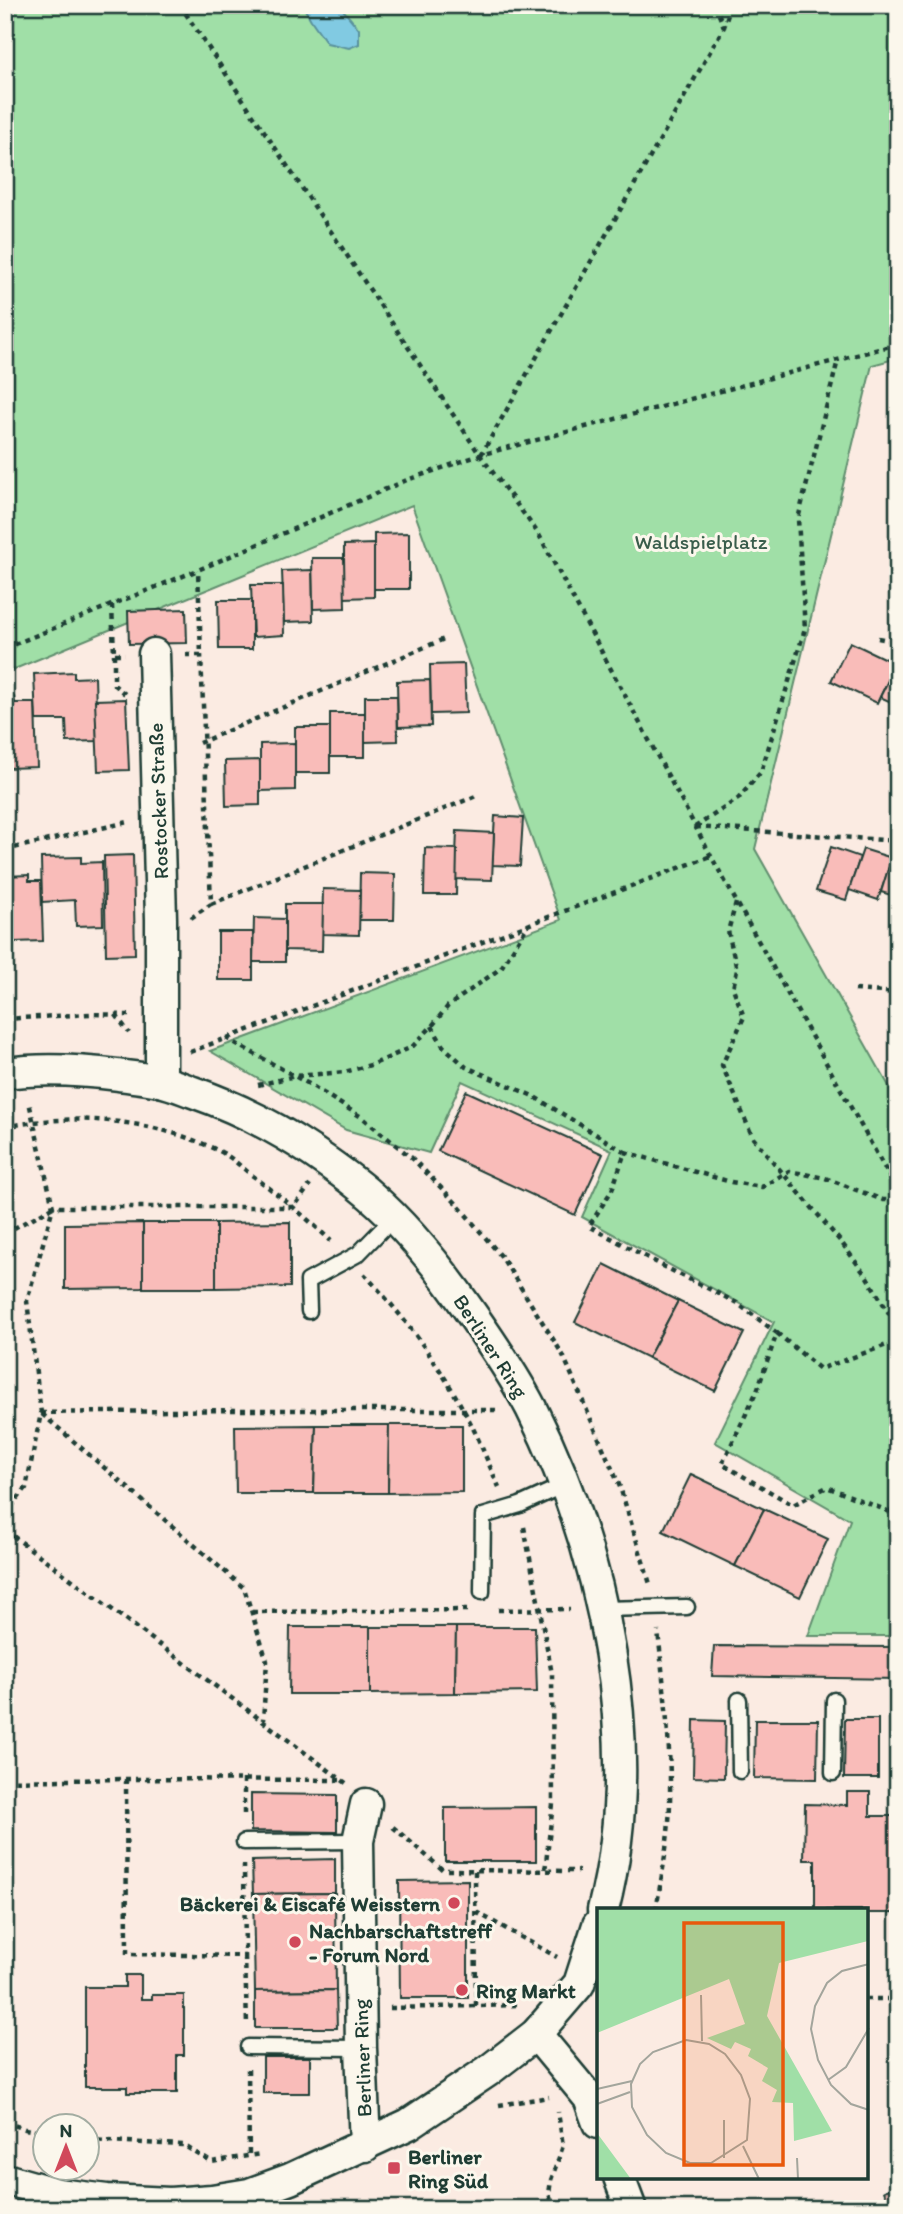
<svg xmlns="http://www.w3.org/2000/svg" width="903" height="2214" viewBox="0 0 903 2214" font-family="Itim,sans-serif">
	<rect width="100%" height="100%" fill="#fbebe2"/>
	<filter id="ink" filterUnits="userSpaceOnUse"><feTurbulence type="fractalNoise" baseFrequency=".0143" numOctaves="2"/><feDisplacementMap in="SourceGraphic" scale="14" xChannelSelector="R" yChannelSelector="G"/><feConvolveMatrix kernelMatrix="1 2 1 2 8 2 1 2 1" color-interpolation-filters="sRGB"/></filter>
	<g filter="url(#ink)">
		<!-- green -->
		<path fill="#a0dfa7" stroke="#608e6e" stroke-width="2" d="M5 5H898V358L872 365 755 849 898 1102V1636H808L850 1520 715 1442 774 1322 582 1217 612 1150 462 1081 429 1153 346 1130 210 1051 561 920 412 505 5 673Z"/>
		<!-- water -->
		<path fill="#81cae2" stroke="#5a929c" stroke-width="2" d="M303 6H340L359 29V44L349 48 327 43 311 20Z"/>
		<!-- building -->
		<g fill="#f9bcb9" stroke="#1f3d34" stroke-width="2">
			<path d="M409 533V589H374V534Z"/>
			<path d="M374 544V597L344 598V545Z"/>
			<path d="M312 558H344L345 608 313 609Z"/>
			<path d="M312 570 313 621 284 622 282 571Z"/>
			<path d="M251 585H283L284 635 253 637Z"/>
			<path d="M218 600H252V649H219Z"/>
			<path d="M186 609 187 643 129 644 128 611Z"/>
			<path d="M850 642 896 664 877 703 831 681Z"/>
			<path d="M898 661V705L880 697Z"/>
			<path d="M464 664 466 713 431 714 430 665Z"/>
			<path d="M74 672V678L95 677 97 741 67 742 66 720H36L34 674Z"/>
			<path d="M430 680 431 726 398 727 397 681Z"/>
			<path d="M365 696H397L398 741 365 742Z"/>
			<path d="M5 697H14L15 703H35L37 767 7 768Z"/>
			<path d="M126 699 129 770 98 771 95 700Z"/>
			<rect x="330" y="713" width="35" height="44"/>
			<rect x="295" y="727" width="35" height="46"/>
			<path d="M295 743V790L260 791V744Z"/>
			<path d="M260 760V805L226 806 225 761Z"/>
			<path d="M495 816 523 818 520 866 492 865Z"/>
			<path d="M457 831 494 833 492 880 455 879Z"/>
			<path d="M831 847 860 857 846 900 816 891Z"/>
			<path d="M425 848 457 849 456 895H424Z"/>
			<path d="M863 849 892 858 878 900 849 890Z"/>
			<path d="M894 850 898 851V897L881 892Z"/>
			<path d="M133 855 135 954 106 955 104 856Z"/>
			<path d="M81 857V863L102 862 103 925 76 926 75 900 42 902 41 858Z"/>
			<path d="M360 873 395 874 394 920H359Z"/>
			<path d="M29 875V881H41L43 941 14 942V918H5V876Z"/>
			<path d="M323 889 360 890 359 935 322 934Z"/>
			<path d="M285 904H323L322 951 285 950Z"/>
			<path d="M254 918 285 919V962H253Z"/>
			<rect x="218" y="932" width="35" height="48"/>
			<path d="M466 1091 603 1154 575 1215 438 1151Z"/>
			<path d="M290 1222V1287L216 1288V1223Z"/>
			<path d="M143 1223V1288L65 1289V1224Z"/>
			<rect x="143" y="1223" width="73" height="65"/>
			<path d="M604 1264 678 1301 648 1358 575 1322Z"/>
			<path d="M678 1301 744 1333 715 1391 648 1358Z"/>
			<path d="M316 1425 314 1493H236L235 1426Z"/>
			<path d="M316 1425H389L388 1493H314Z"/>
			<path d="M389 1425H462V1492L388 1493Z"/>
			<path d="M691 1474 764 1509 735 1566 663 1531Z"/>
			<path d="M764 1509 828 1539 800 1597 735 1566Z"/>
			<path d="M290 1627H370V1694H289Z"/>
			<path d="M370 1627H456L455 1693 370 1694Z"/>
			<path d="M456 1627H535L537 1692 455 1693Z"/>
			<path d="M714 1646 898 1647V1679L712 1676Z"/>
			<path d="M845 1719H878V1778H844Z"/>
			<path d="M694 1720 725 1721 724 1778 693 1777Z"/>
			<path d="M755 1720H818L817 1779 754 1778Z"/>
			<path d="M847 1792H870V1816H898V1913H866V1910H815V1860H804L805 1804 847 1805Z"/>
			<path d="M251 1794 337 1795V1832L251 1831Z"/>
			<path d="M536 1807V1861H445V1808Z"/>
			<path d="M335 1859V1893L253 1894 252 1861Z"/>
			<path d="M468 1880V1998H400L399 1881Z"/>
			<path d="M335 1893 336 1990 255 1991 253 1894Z"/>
			<path d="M125 1975H141V1999H152V1995H184V2055H177V2093H127V2087H85V1987H125Z"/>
			<path d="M336 1990 337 2028H255V1991Z"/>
			<rect x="263" y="2057" width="47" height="36"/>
			<path d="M898 2186V2209H891L884 2191Z"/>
		</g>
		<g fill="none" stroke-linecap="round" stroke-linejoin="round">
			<defs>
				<g id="lane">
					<path d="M309 1311 308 1281 358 1254 393 1218"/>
					<path d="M482 1592 483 1516 520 1505 564 1485"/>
					<path d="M602 1609 687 1607"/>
					<path d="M739 1700 740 1771"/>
					<path d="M833 1773 834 1700"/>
					<path d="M244 1842 358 1841"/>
					<path d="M248 2047 361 2048"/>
				</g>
				<g id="street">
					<path d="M154 654 161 919V1081"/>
					<path d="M5 1073C43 1068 80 1070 118 1075 131 1077 145 1078 159 1081 170 1083 182 1088 193 1092 236 1107 276 1127 314 1153 333 1166 353 1180 371 1196 409 1229 442 1271 471 1313 492 1343 514 1375 531 1408 605 1555 645 1748 603 1910"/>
					<path d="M536 2034 589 2098 598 2123"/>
					<path d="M365 2146 361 2048 358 1841 366 1804"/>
					<path d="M619 2177 631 2209"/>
					<path d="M5 2179 58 2194 107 2200 170 2203 212 2200 249 2194 290 2179 409 2124 488 2071 536 2034 579 1984 598 1925"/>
				</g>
			</defs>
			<!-- lane casing -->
			<use href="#lane" stroke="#1f3d34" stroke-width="19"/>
			<!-- street casing -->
			<use href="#street" stroke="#1f3d34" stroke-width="35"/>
			<!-- path -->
			<g stroke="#1f3d34" stroke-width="4.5" stroke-dasharray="5 5" stroke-linecap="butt">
				<path d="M180 5 480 455 538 533 711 856 898 1192"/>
				<path d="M715 5 724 27"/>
				<path d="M481 455 724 27 731 5"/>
				<path d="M112 605 114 654H125"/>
				<path d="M878 638 898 642"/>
				<path d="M5 648 198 570 407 480 480 455 898 344"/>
				<path d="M114 654V685L125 694"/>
				<path d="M186 655H201L198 570"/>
				<path d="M199 743 444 639"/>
				<path d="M695 827 738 799 761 772 805 629 798 519 838 360"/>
				<path d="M696 827 898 841"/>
				<path d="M5 850 128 822"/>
				<path d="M736 903 728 931 737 970 733 988 744 1017 722 1065 753 1138 841 1242 867 1277 898 1328"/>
				<path d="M211 904 476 796"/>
				<path d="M191 918 211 904 201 655"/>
				<path d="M855 990 898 993"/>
				<path d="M116 1015 129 1033"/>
				<path d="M5 1019 90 1014 129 1015"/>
				<path d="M432 1026 443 1046 466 1067 533 1096 625 1152 612 1190 589 1226 663 1266 737 1303 777 1333 757 1391 722 1464 793 1505 827 1487 898 1515"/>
				<path d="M226 1038 309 1084 363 1118 413 1159 456 1203 501 1256 563 1355 620 1487 650 1584"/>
				<path d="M190 1052 711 856"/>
				<path d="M258 1085 295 1076 345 1072 374 1064 412 1047 432 1026 448 1006 501 968 528 925"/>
				<path d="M5 1127C75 1112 154 1119 219 1151 230 1156 239 1165 249 1173 278 1194 305 1216 331 1241"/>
				<path d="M625 1152 731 1182 762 1187 789 1171 825 1178 883 1200H898"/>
				<path d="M5 1233 53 1207H294L310 1185"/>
				<path d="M364 1274C403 1315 436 1360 463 1409 477 1433 487 1461 499 1487"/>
				<path d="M777 1333 820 1369 898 1341"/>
				<path d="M41 1413 235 1410H496"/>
				<path d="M42 1414 244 1588 267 1661 263 1720"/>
				<path d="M5 1515 26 1488 41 1413 27 1301 53 1207 29 1102"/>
				<path d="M524 1527 552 1674 553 1804 545 1871"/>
				<path d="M5 1530 346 1783"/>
				<path d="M498 1610 570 1609"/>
				<path d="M252 1612 468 1610"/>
				<path d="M126 1779 127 1954 245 1956 244 1865"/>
				<path d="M244 1779V1818"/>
				<path d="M5 1781 126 1779 342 1780"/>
				<path d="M393 1827 443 1870 579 1871"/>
				<path d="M475 1871 476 2006 520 2005"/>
				<path d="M656 1910C662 1874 669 1839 670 1803 671 1745 664 1688 658 1631"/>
				<path d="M476 1912 557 1957"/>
				<path d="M245 1956 247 2025"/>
				<path d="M866 1999H898"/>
				<path d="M390 2008 476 2006"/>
				<path d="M248 2069 249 2158"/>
				<path d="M499 2105 549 2097"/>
				<path d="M5 2122 25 2129 46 2133"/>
				<path d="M88 2140 183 2145 211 2162 260 2154"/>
				<path d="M555 2209 549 2194 551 2180 563 2146 558 2112"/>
			</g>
			<!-- lane -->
			<use href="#lane" stroke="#fbf7ec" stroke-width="14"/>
			<!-- street -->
			<use href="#street" stroke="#fbf7ec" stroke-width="30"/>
		</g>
	</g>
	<!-- markers -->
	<g fill="#d1495b" stroke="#fbf7ec" stroke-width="2.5">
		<circle cx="454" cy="1903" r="7"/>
		<circle cx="295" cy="1942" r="7"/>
		<circle cx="462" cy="1990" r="7"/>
		<rect x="387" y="2161" width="14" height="14" rx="3.5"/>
	</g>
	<g text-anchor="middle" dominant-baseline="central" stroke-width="6" stroke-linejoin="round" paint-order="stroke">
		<!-- park labels -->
		<g font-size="21" fill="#395d4b" stroke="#fbf7ec">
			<text x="701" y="541">Waldspielplatz</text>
		</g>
		<!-- street labels -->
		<g font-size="21" fill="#1f3d34" stroke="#fbf7ec">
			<text transform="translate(158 801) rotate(-92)">Rostocker Straße</text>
			<text transform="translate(491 1346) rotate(57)">Berliner Ring</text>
			<text transform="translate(362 2058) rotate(-92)">Berliner Ring</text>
		</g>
		<!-- poi labels -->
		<g font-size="21" font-weight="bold" fill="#1f3d34" stroke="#fbf7ec" text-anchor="start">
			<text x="440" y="1903" text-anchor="end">Bäckerei &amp; Eiscafé Weisstern</text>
			<text x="309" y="1930">Nachbarschaftstreff<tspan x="309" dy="24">- Forum Nord</tspan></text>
			<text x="476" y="1990">Ring Markt</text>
			<text x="408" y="2156">Berliner<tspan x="408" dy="24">Ring Süd</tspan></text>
		</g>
	</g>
	<!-- overview -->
	<g transform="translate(597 1908)">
		<rect width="271" height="271" fill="#fbebe2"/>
		<path d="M0 0H271V33L182 55 170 108 235 223 197 233 196 195 175 194 180 182 165 173 171 160 151 148 154 141 138 134 134 141 110 130 148 116 132 71 0 125ZM0 225 34 271H0Z" fill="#a0dfa7"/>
		<path fill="none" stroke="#a3a59c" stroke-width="2" d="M272 56 245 63 230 75 218 98 214 121 221 152 234 177 254 196 272 202M104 87 105 133M89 132 112 136 128 146 144 167 153 191 150 232 114 255H93L69 245 50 227 35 199 34 176 43 156 56 144ZM231 172 249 159 272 120M0 181 35 173M0 196 33 184M146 238 162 271M127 250V212M200 250 201 271"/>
		<path fill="#e8590c" fill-opacity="0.15" stroke="#e8590c" stroke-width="3.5" d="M87 15H186V257H87Z"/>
		<rect width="271" height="271" fill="none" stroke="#1f3d34" stroke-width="3.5"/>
	</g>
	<!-- margin -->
	<rect width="903" height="2214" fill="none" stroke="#fbf7ec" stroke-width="28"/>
	<rect x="14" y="14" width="875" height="2186" fill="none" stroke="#1f3d34" stroke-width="2.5" filter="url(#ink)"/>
	<!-- north arrow -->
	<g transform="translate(66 2147)"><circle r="33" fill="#fbf7ec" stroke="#a3ada2" stroke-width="2"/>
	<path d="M0-5L12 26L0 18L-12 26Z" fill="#d1495b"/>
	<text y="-10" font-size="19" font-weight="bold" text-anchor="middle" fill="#1f3d34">N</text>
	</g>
</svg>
